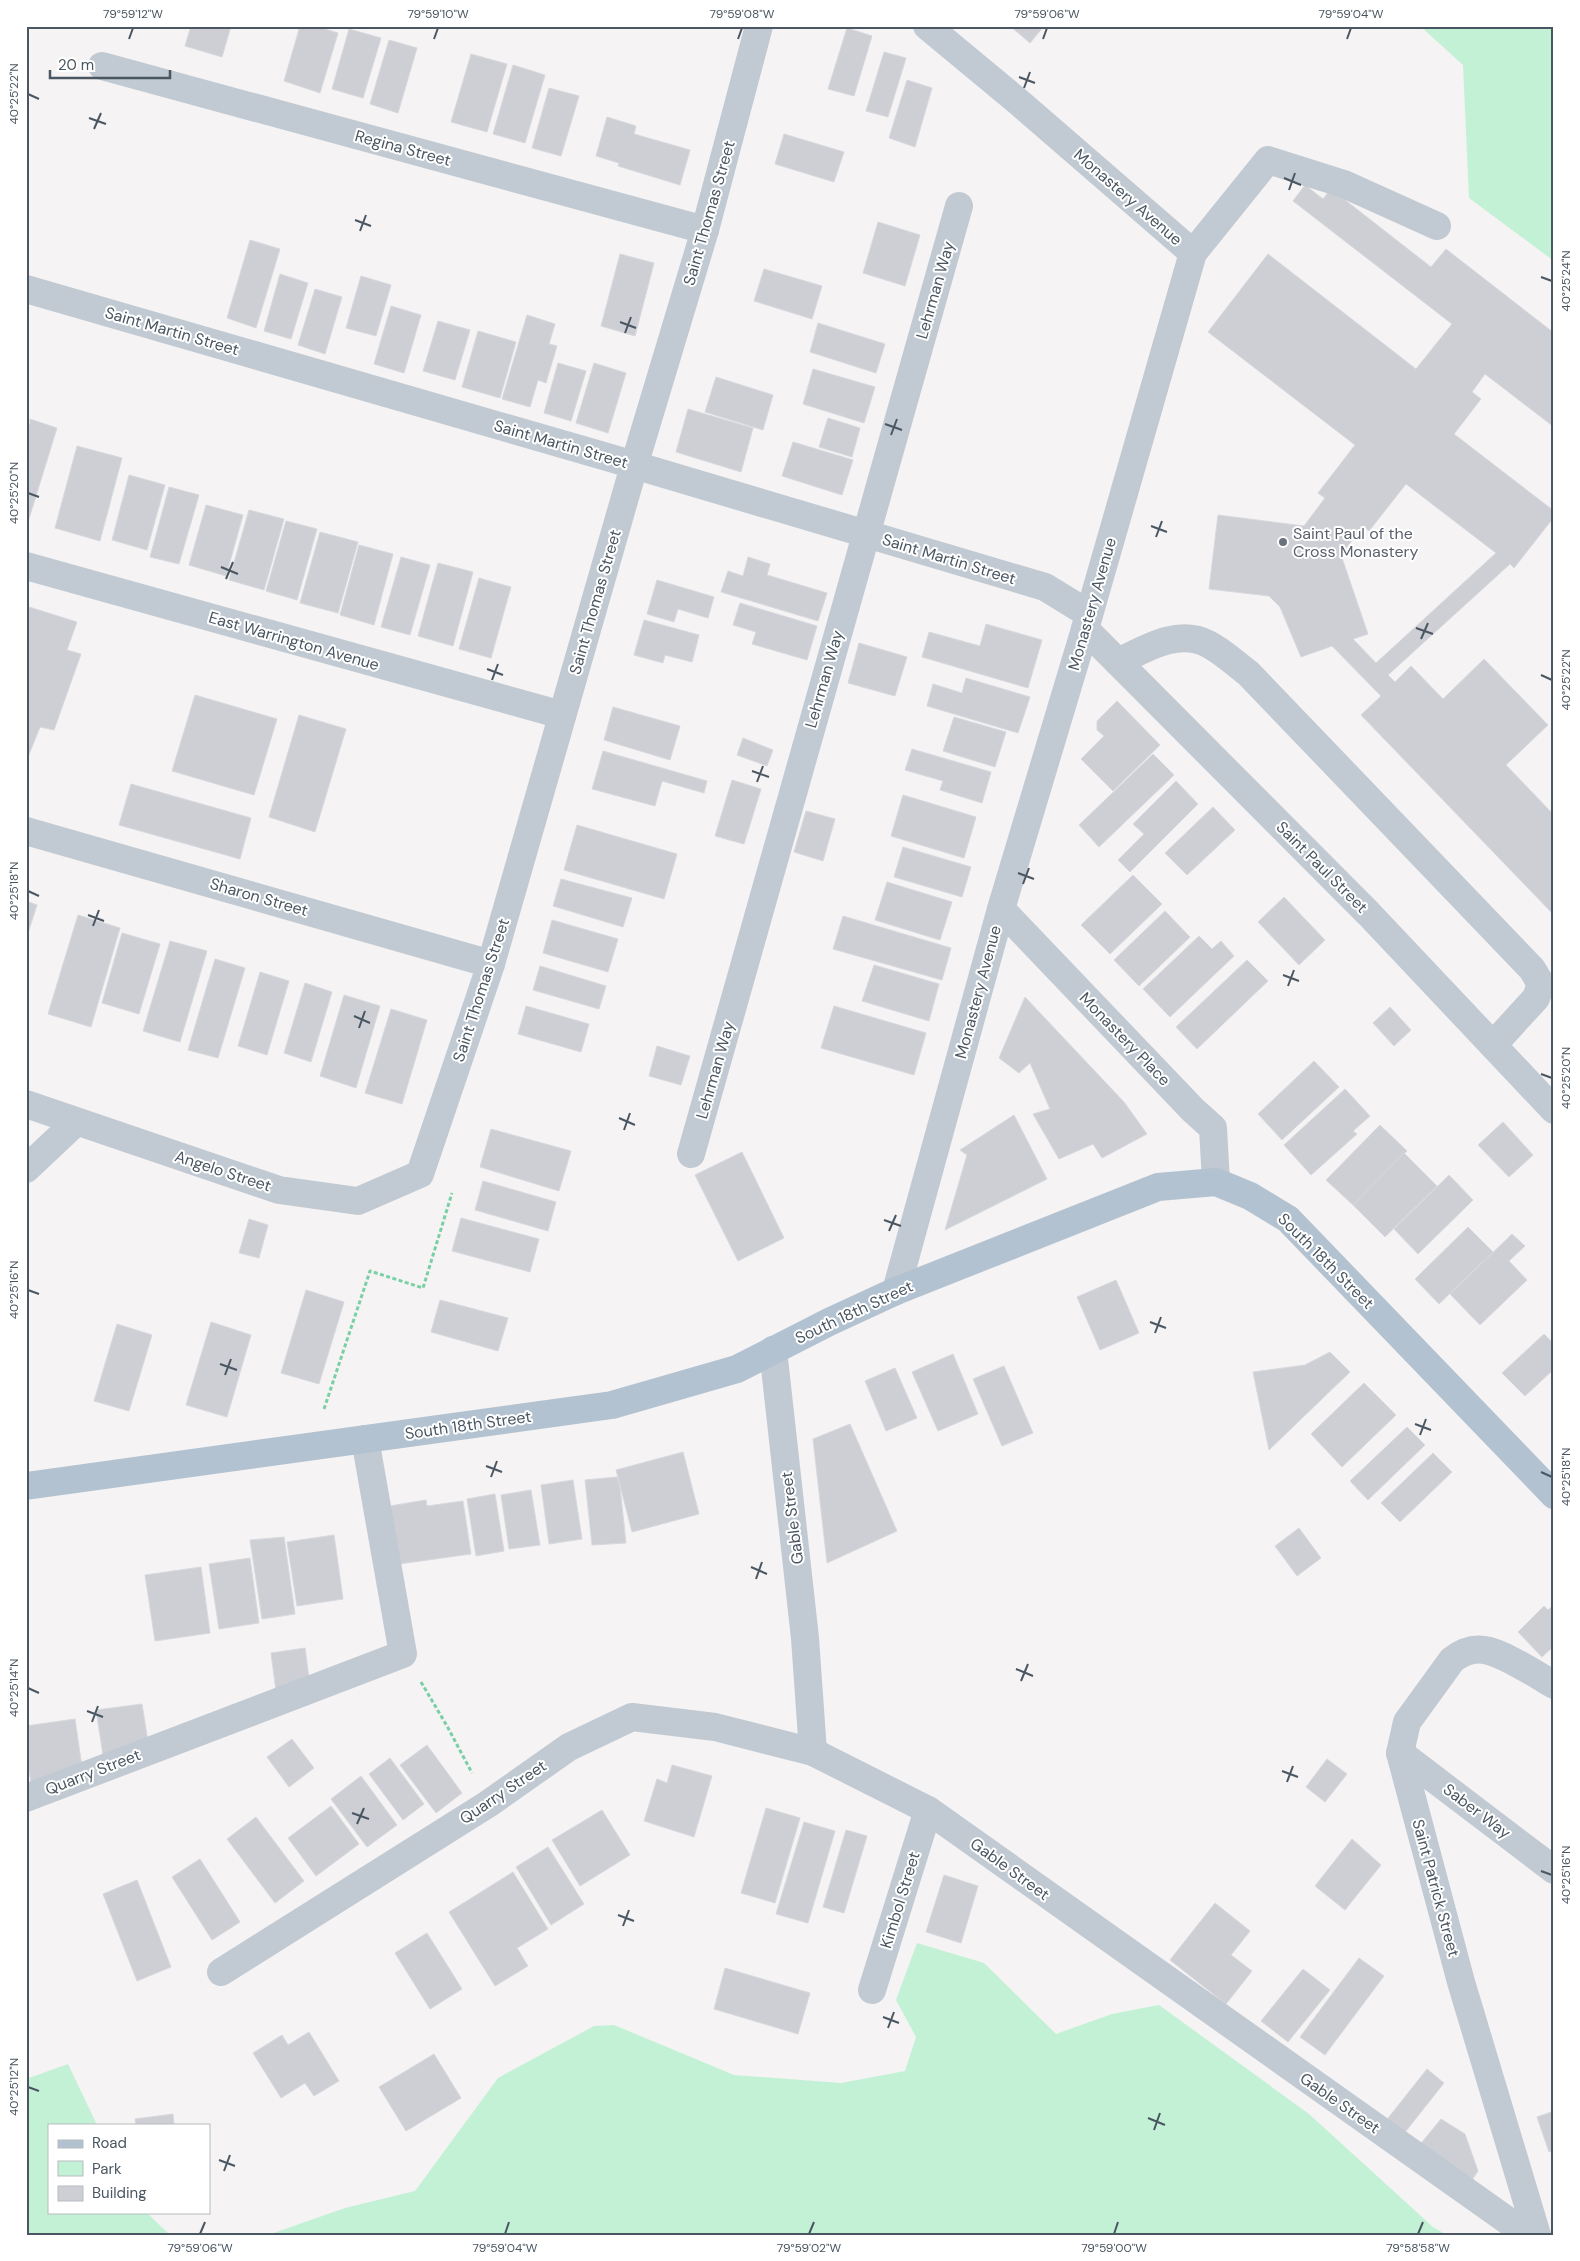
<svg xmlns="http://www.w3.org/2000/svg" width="1580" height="2261" viewBox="0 0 1580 2261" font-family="'DM Sans',sans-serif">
	<rect width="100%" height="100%" fill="#f5f3f3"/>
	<!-- green -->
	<g fill="#c3f1d5">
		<path d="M1420 26H1554V261L1469 198 1463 65Z"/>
		<path d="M917 1943 984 1963 1056 2034 1112 2014 1159 2005 1309 2114 1433 2227 1447 2235H268L345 2208 415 2191 498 2078 594 2026 614 2025 734 2075 841 2083 905 2071 916 2037 896 2000Z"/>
		<path d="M68 2064 97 2125H49V2212H146L170 2235H26V2079Z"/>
	</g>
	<!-- building -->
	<g fill="#cdcfd5" stroke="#d7d9de" fill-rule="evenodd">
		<path d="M191 26H231L222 57 185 46Z"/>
		<path d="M300 26H315L338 33 320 93 284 81Z"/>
		<path d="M1010 26H1044L1030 43Z"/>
		<path d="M847 28 872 36 854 96 828 89Z"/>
		<path d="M349 29 381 38 363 98 332 89Z"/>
		<path d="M389 40 417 48 398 113 370 104Z"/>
		<path d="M884 52 906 58 888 117 866 111Z"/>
		<path d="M471 54 507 64 487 132 451 122Z"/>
		<path d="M513 65 545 75 525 143 493 134Z"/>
		<path d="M907 80 932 88 915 147 889 138Z"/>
		<path d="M549 88 579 96 561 156 532 148Z"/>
		<path d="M607 117 636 126 634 134 690 150 680 185 618 166 619 163 596 156Z"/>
		<path d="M784 134 844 152 834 182 775 164Z"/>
		<path d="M1305 185 1323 199 1331 189 1431 267 1446 249 1554 333V427L1485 374 1472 392 1481 399 1454 434 1554 511V517L1514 568 1510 564 1388 675 1395 682 1411 666 1443 699 1484 659 1548 725 1506 765 1551 812 1554 809 1553 914 1361 715 1381 696 1332 646 1301 657 1280 607 1269 596 1209 589 1218 515 1304 526 1325 498 1318 493 1355 445 1208 332 1268 254 1416 369 1452 324 1293 201ZM1406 484 1496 553 1376 663 1353 639 1368 634 1341 555 1363 526 1369 531Z"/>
		<path d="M878 222 920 235 905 286 863 273Z"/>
		<path d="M250 240 280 249 256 328 227 318Z"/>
		<path d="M620 254 654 263 635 336 601 326Z"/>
		<path d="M764 269 822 286 812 319 754 301Z"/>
		<path d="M280 274 308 283 291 339 264 331Z"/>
		<path d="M361 276 391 285 376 336 346 328Z"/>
		<path d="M315 289 342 297 325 354 298 345Z"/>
		<path d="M391 306 421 315 404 373 374 364Z"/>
		<path d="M527 315 555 324 549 344 557 346 546 383 538 380 530 407 502 399Z"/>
		<path d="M438 321 470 330 455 380 423 371Z"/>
		<path d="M818 323 885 344 876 373 810 352Z"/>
		<path d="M478 331 516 342 500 398 462 387Z"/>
		<path d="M558 363 586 371 571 421 544 413Z"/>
		<path d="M594 363 626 373 608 433 576 423Z"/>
		<path d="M813 369 875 387 864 423 803 404Z"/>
		<path d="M716 377 773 395 763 430 705 412Z"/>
		<path d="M688 409 753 428 741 472 676 452Z"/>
		<path d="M828 418 860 428 852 457 819 447Z"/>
		<path d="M30 419 57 428 28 522 26 521V423L30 424Z"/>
		<path d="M793 442 853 460 842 495 782 476Z"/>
		<path d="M77 446 122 458 100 541 55 528Z"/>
		<path d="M129 475 165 485 147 550 112 540Z"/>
		<path d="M169 487 199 495 179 564 150 557Z"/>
		<path d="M206 505 243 515 226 576 189 565Z"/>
		<path d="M249 510 284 519 264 590 229 580Z"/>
		<path d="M286 521 317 529 297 600 266 591Z"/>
		<path d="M320 532 358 542 338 613 300 603Z"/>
		<path d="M359 545 393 554 374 625 340 615Z"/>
		<path d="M401 557 430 565 410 635 381 627Z"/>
		<path d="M748 557 770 564 767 575 827 593 818 621 721 592 728 571 743 576Z"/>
		<path d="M438 563 473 572 453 646 418 636Z"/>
		<path d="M479 578 511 587 491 658 459 649Z"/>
		<path d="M657 580 714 597 708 618 678 609 674 622 647 614Z"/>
		<path d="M740 603 817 626 807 660 752 644 756 632 733 625Z"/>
		<path d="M26 606 77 622 67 650 81 654 54 730 40 727 26 762Z"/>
		<path d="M644 620 699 635 692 662 665 655 663 663 634 655Z"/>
		<path d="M986 624 1042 640 1028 688 922 657 929 632 980 646Z"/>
		<path d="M859 643 907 657 895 696 848 683Z"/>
		<path d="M966 678 1030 697 1018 733 927 706 933 684 962 693Z"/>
		<path d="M195 695 277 719 254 795 172 771Z"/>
		<path d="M1117 701 1160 745 1113 791 1081 759 1104 736 1097 730V721Z"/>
		<path d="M613 707 680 726 670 760 604 740Z"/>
		<path d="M299 715 346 729 315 832 269 817Z"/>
		<path d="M954 717 1006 732 995 767 943 751Z"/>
		<path d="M743 738 773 750 767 766 737 755Z"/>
		<path d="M912 749 991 772 982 803 940 790 943 781 905 770Z"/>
		<path d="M603 751 707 781 704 793 662 781 655 806 592 789Z"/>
		<path d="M1153 754 1174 775 1099 847 1079 825Z"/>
		<path d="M732 780 761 789 744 844 715 836Z"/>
		<path d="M1176 781 1198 804 1130 872 1118 860 1144 834 1133 824Z"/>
		<path d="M131 784 251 818 240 859 119 825Z"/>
		<path d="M903 795 976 817 964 858 891 836Z"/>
		<path d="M1213 807 1235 830 1187 875 1165 853Z"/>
		<path d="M806 811 835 819 823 861 794 852Z"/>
		<path d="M577 825 677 854 664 899 564 870Z"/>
		<path d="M903 847 971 867 962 897 894 877Z"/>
		<path d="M1133 875 1162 904 1110 954 1081 925Z"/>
		<path d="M561 879 632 898 623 927 553 906Z"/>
		<path d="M887 882 952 902 940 940 875 920Z"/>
		<path d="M1284 897 1325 940 1299 965 1258 922Z"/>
		<path d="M26 901 37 905 26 939Z"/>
		<path d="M1165 911 1190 937 1139 986 1114 960Z"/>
		<path d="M78 915 120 928 91 1027 48 1014Z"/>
		<path d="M843 916 951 948 942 980 833 949Z"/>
		<path d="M552 920 618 939 608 972 543 953Z"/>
		<path d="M122 933 160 944 139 1014 102 1003Z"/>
		<path d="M1199 936 1212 949 1221 941 1234 956 1170 1017 1143 989Z"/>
		<path d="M170 941 207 951 180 1042 143 1031Z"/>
		<path d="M215 959 245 968 218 1058 188 1050Z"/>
		<path d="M1247 960 1268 981 1197 1049 1176 1027Z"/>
		<path d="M874 965 939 984 929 1021 862 1001Z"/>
		<path d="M540 966 606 986 599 1009 533 990Z"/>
		<path d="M260 972 289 981 267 1055 238 1046Z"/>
		<path d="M305 983 332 992 311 1062 284 1053Z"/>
		<path d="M344 995 380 1006 356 1088 320 1076Z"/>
		<path d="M1025 997 1124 1102 1147 1134 1102 1158 1093 1144 1059 1159 1033 1114 1050 1109 1030 1063 1019 1073 999 1058Z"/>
		<path d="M526 1006 589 1024 581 1052 518 1034Z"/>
		<path d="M834 1006 926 1033 914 1075 821 1048Z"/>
		<path d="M1390 1007 1411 1030 1394 1046 1373 1023Z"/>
		<path d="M391 1009 427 1020 402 1104 365 1093Z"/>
		<path d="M657 1046 690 1056 681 1085 649 1076Z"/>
		<path d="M1314 1061 1339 1087 1282 1140 1258 1114Z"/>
		<path d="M1345 1089 1370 1116 1353 1131 1357 1134 1311 1175 1284 1145Z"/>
		<path d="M1014 1115 1047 1179 945 1230 967 1155 960 1150Z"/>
		<path d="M1503 1122 1533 1155 1509 1177 1478 1145Z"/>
		<path d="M1380 1125 1407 1151 1353 1205 1326 1180Z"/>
		<path d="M491 1129 571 1151 559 1191 480 1167Z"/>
		<path d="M742 1152 784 1238 738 1261 695 1175Z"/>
		<path d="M1404 1153 1437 1186 1385 1237 1353 1205Z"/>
		<path d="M1449 1175 1473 1200 1418 1254 1394 1229Z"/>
		<path d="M483 1181 556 1202 548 1231 475 1210Z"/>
		<path d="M461 1218 539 1239 530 1272 452 1251Z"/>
		<path d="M249 1219 268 1225 259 1258 239 1253Z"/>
		<path d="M1468 1227 1493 1252 1439 1304 1415 1279Z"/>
		<path d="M1512 1234 1525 1246 1509 1261 1527 1280 1480 1325 1450 1294Z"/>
		<path d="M1116 1280 1139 1333 1100 1350 1077 1297Z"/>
		<path d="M306 1290 344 1302 319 1384 281 1373Z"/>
		<path d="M440 1300 508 1318 498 1351 431 1332Z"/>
		<path d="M211 1322 251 1335 227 1417 186 1405Z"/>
		<path d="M117 1324 152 1335 129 1411 94 1401Z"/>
		<path d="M1544 1334 1554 1344V1369L1525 1396 1502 1373Z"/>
		<path d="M1330 1352 1350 1372 1269 1450 1253 1372 1305 1365Z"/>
		<path d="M953 1354 978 1414 938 1431 912 1372Z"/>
		<path d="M1004 1366 1033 1433 1002 1446 973 1379Z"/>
		<path d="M895 1368 917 1418 886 1431 865 1381Z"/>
		<path d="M1364 1383 1396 1415 1342 1467 1311 1434Z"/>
		<path d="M850 1424 897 1531 827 1563 813 1439Z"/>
		<path d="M1407 1427 1425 1445 1368 1500 1350 1481Z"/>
		<path d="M683 1452 699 1514 632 1532 616 1470Z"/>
		<path d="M1433 1453 1452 1472 1400 1522 1381 1503Z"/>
		<path d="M617 1477 620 1487 626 1543 592 1545 585 1480Z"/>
		<path d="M573 1480 582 1539 549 1544 541 1485Z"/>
		<path d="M531 1490 540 1545 509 1549 501 1495Z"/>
		<path d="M495 1494 504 1551 476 1556 467 1499Z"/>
		<path d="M426 1500 427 1506 463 1501 471 1554 399 1564 390 1506Z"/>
		<path d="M1299 1528 1321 1558 1297 1576 1275 1546Z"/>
		<path d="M334 1535 343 1599 297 1606 287 1542Z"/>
		<path d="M284 1537 295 1614 262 1619 250 1540Z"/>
		<path d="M250 1558 259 1623 219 1629 209 1564Z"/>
		<path d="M201 1567 210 1633 155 1641 145 1575Z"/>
		<path d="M1554 1605V1646L1542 1657 1518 1632 1544 1606 1548 1610Z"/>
		<path d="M305 1648 310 1685 276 1691 271 1653Z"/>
		<path d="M142 1704 149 1748 103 1755 96 1710Z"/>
		<path d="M75 1719 83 1774 31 1782 26 1752V1726Z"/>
		<path d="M292 1739 314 1768 289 1787 267 1757Z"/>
		<path d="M427 1745 462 1793 436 1813 400 1765Z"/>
		<path d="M390 1758 424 1804 403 1820 369 1774Z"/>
		<path d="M1327 1759 1347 1774 1325 1802 1306 1787Z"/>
		<path d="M672 1765 712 1776 694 1837 644 1821 657 1779 667 1783Z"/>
		<path d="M361 1776 397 1825 367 1847 331 1799Z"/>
		<path d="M331 1806 359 1844 316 1876 288 1838Z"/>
		<path d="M766 1808 800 1818 775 1903 741 1893Z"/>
		<path d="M602 1810 630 1855 580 1886 552 1840Z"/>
		<path d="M256 1817 304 1881 275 1903 227 1839Z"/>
		<path d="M804 1822 835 1831 808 1923 776 1914Z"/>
		<path d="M846 1830 867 1836 844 1913 823 1907Z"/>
		<path d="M1352 1839 1381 1865 1345 1910 1315 1886Z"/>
		<path d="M548 1847 584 1904 551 1925 516 1867Z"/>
		<path d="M200 1859 240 1922 212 1940 172 1877Z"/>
		<path d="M513 1872 548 1929 517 1948 528 1966 495 1986 449 1912Z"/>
		<path d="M944 1875 978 1886 961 1943 926 1932Z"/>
		<path d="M137 1880 171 1967 137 1981 103 1894Z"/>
		<path d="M1215 1903 1250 1931 1231 1955 1252 1971 1226 2004 1170 1960Z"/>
		<path d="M427 1933 462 1989 430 2009 395 1953Z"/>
		<path d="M1359 1958 1384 1976 1325 2055 1300 2037Z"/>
		<path d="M725 1968 810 1993 798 2034 714 2009Z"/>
		<path d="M1303 1969 1330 1990 1288 2042 1261 2021Z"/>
		<path d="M309 2032 339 2081 314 2096 305 2083 281 2098 253 2053 282 2035 288 2045Z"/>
		<path d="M434 2054 461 2098 406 2131 379 2087Z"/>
		<path d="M1427 2069 1444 2083 1402 2136 1385 2122Z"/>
		<path d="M1554 2111V2150L1549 2152 1537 2117Z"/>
		<path d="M173 2114 174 2125H136L135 2119Z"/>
		<path d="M1441 2119 1465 2134 1478 2171 1468 2186 1418 2147Z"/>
	</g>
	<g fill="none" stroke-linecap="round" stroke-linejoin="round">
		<!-- path -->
		<g stroke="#7ad0a6" stroke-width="3" stroke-dasharray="4 2.5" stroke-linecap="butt">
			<path d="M324 1409 370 1271 423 1288 452 1193"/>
			<path d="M421 1682 447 1726 472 1773"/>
		</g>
		<!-- minor -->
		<g stroke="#c1cad2" stroke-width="28">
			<path d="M102 66 705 230"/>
			<path d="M1193 253 1268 160 1344 184 1437 226"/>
			<path d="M26 289 607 457 1045 587 1089 614"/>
			<path d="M26 566 562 715"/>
			<path d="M1085 629 1369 914 1554 1110"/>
			<path d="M1118 662C1145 649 1178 628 1208 644 1222 651 1236 664 1248 673L1532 969 1541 984 1536 998 1493 1045"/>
			<path d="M26 831 491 964"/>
			<path d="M1001 909 1193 1110 1213 1128 1216 1182"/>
			<path d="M26 1104 279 1190 358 1201 420 1174 491 964 634 466 705 230 759 26"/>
			<path d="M691 1154 959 206"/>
			<path d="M26 1169 76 1122"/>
			<path d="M896 1291 1001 909 1085 629 1193 253 1021 104 927 26"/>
			<path d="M773 1350 805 1638 813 1752"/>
			<path d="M1400 1753 1554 1870"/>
			<path d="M26 1798 403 1654 365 1439"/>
			<path d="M221 1972 488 1804 569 1747 632 1717 715 1727 813 1752 928 1810 1528 2235"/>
			<path d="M872 1990 928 1810"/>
			<path d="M1537 2235 1461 1982 1400 1753 1407 1722 1452 1660C1461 1653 1472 1648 1484 1650 1502 1652 1537 1675 1554 1685"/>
		</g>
		<!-- major -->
		<path stroke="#b3c2d1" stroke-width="28" d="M26 1486 612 1405 737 1369 829 1322 896 1291 1158 1187 1216 1182 1250 1196 1288 1219 1554 1495"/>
	</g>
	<!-- ticks -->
	<path fill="none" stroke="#4a5661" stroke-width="2" d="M129 39 133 28M434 39 438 28M738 39 742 28M1043 39 1047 28M1347 39 1351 28M1019 77 1035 83M1024 88 1030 72M28 94 39 99M89 118 106 124M94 129 101 113M1284 178 1301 185M1289 190 1295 173M355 220 371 226M360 231 366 215M1541 277 1552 281M620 322 636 328M625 333 631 317M885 424 902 430M891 435 897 419M28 493 39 497M1151 526 1167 532M1156 537 1162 521M221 567 238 574M226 579 233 562M1416 628 1433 634M1421 639 1428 623M487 669 503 675M1541 675 1552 680M492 680 498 664M752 771 769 777M757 782 763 766M1018 873 1034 879M1023 884 1029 868M28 891 39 896M88 915 104 921M93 926 99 910M1283 975 1299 981M1288 986 1294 970M354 1016 370 1023M359 1028 365 1011M1541 1074 1552 1078M619 1118 635 1125M624 1130 630 1113M884 1220 901 1226M889 1231 896 1215M28 1290 39 1294M1150 1322 1166 1328M1155 1333 1161 1317M220 1364 237 1370M225 1375 231 1359M1415 1424 1431 1430M1420 1435 1426 1419M486 1466 502 1472M1541 1472 1552 1477M491 1477 497 1461M751 1567 767 1574M756 1579 762 1562M1016 1669 1033 1676M1021 1681 1028 1664M28 1688 39 1693M87 1711 103 1717M92 1722 98 1706M1282 1771 1298 1777M1287 1782 1293 1766M352 1813 369 1819M357 1824 364 1808M1541 1871 1552 1875M618 1915 634 1921M623 1926 629 1910M883 2017 899 2023M888 2028 894 2012M28 2087 39 2091M1148 2118 1165 2125M1154 2130 1160 2113M219 2160 235 2166M224 2171 230 2155M200 2234 205 2222M505 2234 509 2222M809 2234 814 2222M1114 2234 1118 2222M1418 2234 1423 2222"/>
	<!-- markers -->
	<circle fill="#6b7280" stroke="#fff" stroke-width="2" cx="1283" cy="542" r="5"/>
	<g text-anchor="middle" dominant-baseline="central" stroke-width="4" stroke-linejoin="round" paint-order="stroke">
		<!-- street labels -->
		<g font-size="16" fill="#4a5661" stroke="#fff">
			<text transform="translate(403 148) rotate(15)">Regina Street</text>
			<text transform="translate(1128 197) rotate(41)">Monastery Avenue</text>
			<text transform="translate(709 213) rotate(-74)">Saint Thomas Street</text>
			<text transform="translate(935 290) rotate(-74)">Lehrman Way</text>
			<text transform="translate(172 331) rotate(16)">Saint Martin Street</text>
			<text transform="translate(561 444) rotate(16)">Saint Martin Street</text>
			<text transform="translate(949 559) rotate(17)">Saint Martin Street</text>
			<text transform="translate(595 602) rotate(-74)">Saint Thomas Street</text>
			<text transform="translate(1092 604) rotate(-74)">Monastery Avenue</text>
			<text transform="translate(294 641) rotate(16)">East Warrington Avenue</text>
			<text transform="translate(824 679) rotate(-74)">Lehrman Way</text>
			<text transform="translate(1322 867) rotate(45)">Saint Paul Street</text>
			<text transform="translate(259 897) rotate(16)">Sharon Street</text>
			<text transform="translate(481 990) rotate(-72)">Saint Thomas Street</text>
			<text transform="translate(978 992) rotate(-75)">Monastery Avenue</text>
			<text transform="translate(1125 1039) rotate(46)">Monastery Place</text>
			<text transform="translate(715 1070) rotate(-74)">Lehrman Way</text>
			<text transform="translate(223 1171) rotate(18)">Angelo Street</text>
			<text transform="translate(1326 1261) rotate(45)">South 18th Street</text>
			<text transform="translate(854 1312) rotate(-25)">South 18th Street</text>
			<text transform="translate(468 1425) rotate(-8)">South 18th Street</text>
			<text transform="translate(792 1518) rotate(-97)">Gable Street</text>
			<text transform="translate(93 1772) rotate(-21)">Quarry Street</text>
			<text transform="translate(503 1792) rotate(-34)">Quarry Street</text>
			<text transform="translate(1477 1811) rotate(37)">Saber Way</text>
			<text transform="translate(1010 1869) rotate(36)">Gable Street</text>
			<text transform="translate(1436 1888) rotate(75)">Saint Patrick Street</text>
			<text transform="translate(900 1900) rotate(-73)">Kimbol Street</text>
			<text transform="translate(1340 2103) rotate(35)">Gable Street</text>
		</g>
		<!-- worship labels -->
		<g font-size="16" fill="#5b616d" stroke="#fff" text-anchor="start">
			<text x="1293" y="533">Saint Paul of the<tspan x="1293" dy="18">Cross Monastery</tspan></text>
		</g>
	</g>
	<!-- border -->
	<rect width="1580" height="2261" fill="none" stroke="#ffffff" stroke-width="55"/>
	<!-- legend -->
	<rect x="48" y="2124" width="162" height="90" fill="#ffffff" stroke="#b7bbc0"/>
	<rect x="58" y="2140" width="25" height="8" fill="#b3c2d1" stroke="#b7bbc0"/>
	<text x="92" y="2148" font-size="15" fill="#4a5661">Road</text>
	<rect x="58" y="2161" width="25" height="15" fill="#c3f1d5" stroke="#b7bbc0"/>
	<text x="92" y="2174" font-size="15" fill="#4a5661">Park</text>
	<rect x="58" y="2186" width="25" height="15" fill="#cdcfd5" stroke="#b7bbc0"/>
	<text x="92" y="2198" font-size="15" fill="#4a5661">Building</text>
	<!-- scale -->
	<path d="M50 70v8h120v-8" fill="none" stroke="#4a5661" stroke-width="2.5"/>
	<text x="58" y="70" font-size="15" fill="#4a5661" stroke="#ffffff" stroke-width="4" paint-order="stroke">20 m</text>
	<rect x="28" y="28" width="1524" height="2206" fill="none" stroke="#4a5661" stroke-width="2"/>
	<g font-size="12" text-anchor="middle" fill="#4a5661">
		<text x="133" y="18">79°59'12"W</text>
		<text x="438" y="18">79°59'10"W</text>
		<text x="742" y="18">79°59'08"W</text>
		<text x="1047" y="18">79°59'06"W</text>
		<text x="1351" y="18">79°59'04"W</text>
		<text transform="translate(14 94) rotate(-90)" y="4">40°25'22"N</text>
		<text transform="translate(1566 281) rotate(-90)" y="4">40°25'24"N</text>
		<text transform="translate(14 493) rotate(-90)" y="4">40°25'20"N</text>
		<text transform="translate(1566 680) rotate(-90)" y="4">40°25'22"N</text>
		<text transform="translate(14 891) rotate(-90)" y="4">40°25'18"N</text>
		<text transform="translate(1566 1078) rotate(-90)" y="4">40°25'20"N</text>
		<text transform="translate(14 1290) rotate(-90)" y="4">40°25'16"N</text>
		<text transform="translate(1566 1477) rotate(-90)" y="4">40°25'18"N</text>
		<text transform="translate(14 1688) rotate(-90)" y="4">40°25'14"N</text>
		<text transform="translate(1566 1875) rotate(-90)" y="4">40°25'16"N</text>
		<text transform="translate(14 2087) rotate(-90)" y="4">40°25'12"N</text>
		<text x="200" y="2252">79°59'06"W</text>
		<text x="505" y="2252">79°59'04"W</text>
		<text x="809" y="2252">79°59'02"W</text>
		<text x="1114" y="2252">79°59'00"W</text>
		<text x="1418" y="2252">79°58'58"W</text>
	</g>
</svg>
